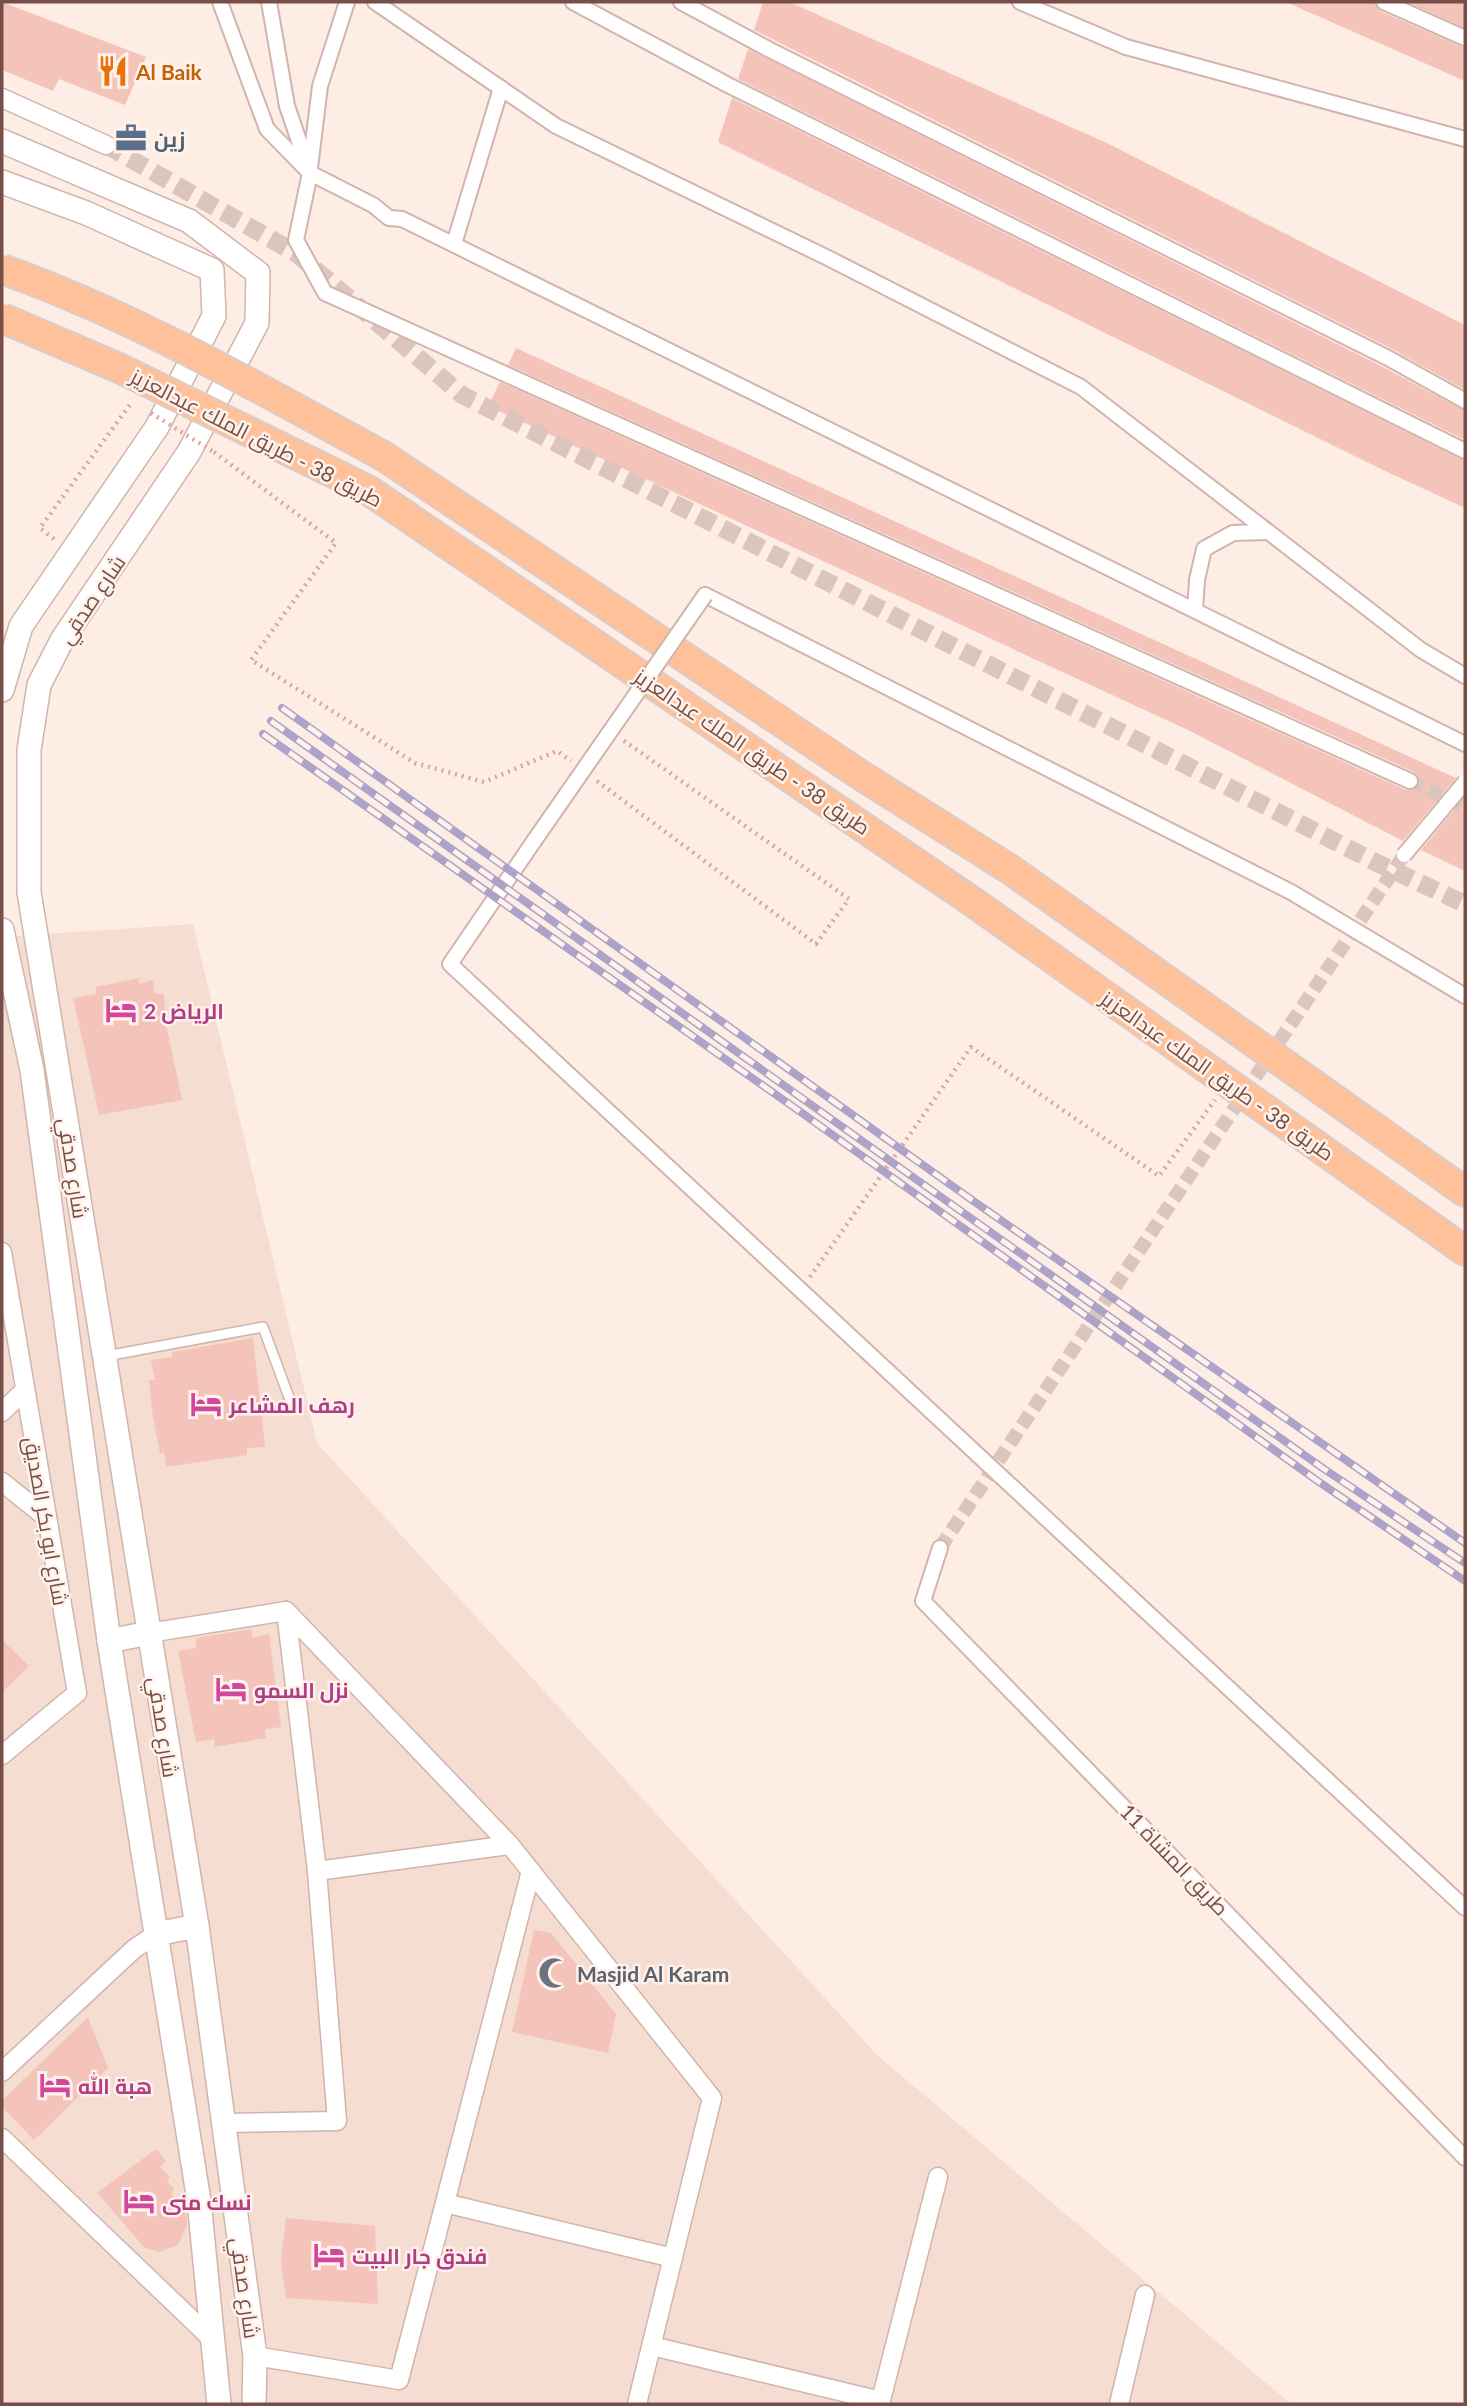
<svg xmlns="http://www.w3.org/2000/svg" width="1467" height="2406" viewBox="0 0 1467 2406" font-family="Lato,Cairo,sans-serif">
	<rect width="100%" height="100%" fill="#fdede4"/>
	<!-- residential -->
	<path fill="#f5ddd2" d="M193 924 317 1443 878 2056 1291 2404H2V937Z"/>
	<!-- building -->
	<g fill="#f4c3ba">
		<path d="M2 2 146 57 125 105 59 79 53 91 2 70Z"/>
		<path d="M763 2H789L1107 143 1465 325V390L1392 349 754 30Z"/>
		<path d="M1286 2H1375L1380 11 1465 48V81Z"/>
		<path d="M1407 2H1465V28Z"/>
		<path d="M748 49 1383 367 1465 411V440L738 79Z"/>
		<path d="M732 98 1465 461V508L1383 470 718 142Z"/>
		<path d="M516 348 1456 778 1403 841 1188 730 488 406 500 382 1406 790 1415 789 1419 784 1414 772 508 365Z"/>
		<path d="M1465 797V871L1421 850Z"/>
		<path d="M139 978V984L153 980 154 993 164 994 166 1024 182 1100 99 1115 73 998 96 994V987Z"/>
		<path d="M253 1338 265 1447 247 1448V1455L166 1467 164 1452 160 1454 152 1411 149 1380H155L151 1360 173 1357 172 1352Z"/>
		<path d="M251 1629 253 1638 269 1634 281 1727 265 1729 266 1738 215 1747 214 1739 196 1742 178 1651 196 1648V1638Z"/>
		<path d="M2 1640 29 1666 2 1692Z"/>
		<path d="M534 1930 551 1933 616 2014 608 2053 512 2032Z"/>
		<path d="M88 2017 108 2068 34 2140 2 2107V2101Z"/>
		<path d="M156 2149 166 2161 160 2167 170 2177 167 2181 174 2189 171 2194 175 2199 173 2203 186 2213 187 2225 178 2245 159 2252 145 2248 97 2193Z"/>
		<path d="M286 2218 375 2226 378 2304 286 2298 281 2263Z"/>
	</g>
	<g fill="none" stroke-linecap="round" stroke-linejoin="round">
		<!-- pedestrian-tunnel -->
		<g stroke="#dcc5bd" stroke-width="14" stroke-dasharray="14 7" stroke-linecap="butt">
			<path d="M1410 781 1465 807"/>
			<path d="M940 1548 1404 855"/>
		</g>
		<!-- minor-tunnel -->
		<path stroke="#dcc5bd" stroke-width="18" stroke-dasharray="18 9" stroke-linecap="butt" d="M106 145 297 254 462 395 1377 863 1465 904"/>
		<defs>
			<path id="service" d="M106 1356 263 1327 290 1400"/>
			<g id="pedestrian">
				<path d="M220 2 267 129 310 173 296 240 325 293 1410 781"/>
				<path d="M269 2 287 106 310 173 373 205 389 218 402 219 1465 744"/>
				<path d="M375 2 556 126 826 257 1081 387 1421 650 1465 676"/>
				<path d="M573 2 728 85 1465 451"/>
				<path d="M681 2 770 50 1388 358 1465 401"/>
				<path d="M1020 2 1126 47 1465 139"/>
				<path d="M1384 2 1465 38"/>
				<path d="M310 168 320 86 347 2"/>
				<path d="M454 244 501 88"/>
				<path d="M705 595 1291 892 1465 996"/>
				<path d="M1195 610 1197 580 1204 549 1233 533 1268 532"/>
				<path d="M534 841 450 964 1465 1908"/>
				<path d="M940 1548 923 1601 1465 2158"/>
			</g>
			<g id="minor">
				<path d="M2 98 106 145"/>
				<path d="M2 1252 77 1693 2 1755"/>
				<path d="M2 1412 25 1390"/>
				<path d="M2 1482 47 1518"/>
				<path d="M286 1611 510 1845 712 2098 637 2404"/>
				<path d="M149 1633 286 1611"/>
				<path d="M317 1871 510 1845"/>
				<path d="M2 2072 134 1949 156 1934"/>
				<path d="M224 2123 337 2121 317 1871 286 1611"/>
				<path d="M2 2138 215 2342"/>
				<path d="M445 2203 673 2258"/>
				<path d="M652 2346 881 2401"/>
				<path d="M255 2356 399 2380 531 1871"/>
				<path d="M880 2404 938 2177"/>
				<path d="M1119 2404 1145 2295"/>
			</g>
			<g id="tertiary">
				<path d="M2 141 189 221 258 273 257 323 189 452 62 640 39 685 29 750V892L197 1926 255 2356 254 2404"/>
				<path d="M2 182 86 213 212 270 214 316 157 427 21 626 2 690"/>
				<path d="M2 930 32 1070 109 1641 199 2201 219 2404"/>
				<path d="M109 1641 149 1633"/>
				<path d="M156 1934 197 1926"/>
			</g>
			<g id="primary">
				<path d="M385 457 862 776 1011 870 1465 1192"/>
				<path d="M368 490 973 902 1465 1251"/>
			</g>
		</defs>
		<!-- service casing -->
		<use href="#service" stroke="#d1b4ac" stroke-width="12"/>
		<!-- pedestrian casing -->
		<use href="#pedestrian" stroke="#d1b4ac" stroke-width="18"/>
		<!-- minor casing -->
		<use href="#minor" stroke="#d1b4ac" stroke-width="21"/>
		<!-- tertiary casing -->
		<use href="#tertiary" stroke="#d1b4ac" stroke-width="26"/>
		<!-- primary casing -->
		<use href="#primary" stroke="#d9cdcc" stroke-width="32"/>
		<!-- path -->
		<g stroke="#d9a69d" stroke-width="4.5" stroke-dasharray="2 5" stroke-linecap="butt">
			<path d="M214 452 336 543 251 660 415 763 484 782 557 751 571 761"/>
			<path d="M54 539 40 528 132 402"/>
			<path d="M597 781 816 944 849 899 623 740"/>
			<path d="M810 1277 971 1047 1159 1176 1215 1100"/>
		</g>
		<!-- service -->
		<use href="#service" stroke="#fff" stroke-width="9"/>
		<!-- pedestrian -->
		<use href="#pedestrian" stroke="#fff" stroke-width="14"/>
		<!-- minor -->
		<use href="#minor" stroke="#fff" stroke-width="18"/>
		<!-- tertiary -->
		<use href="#tertiary" stroke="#fff" stroke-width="23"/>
		<!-- primary -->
		<use href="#primary" stroke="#fec199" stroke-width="28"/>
		<defs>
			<g id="rail">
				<path d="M282 708 972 1200 1465 1543"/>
				<path d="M271 721 1324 1469 1465 1563"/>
				<path d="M263 734 802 1113 1319 1482 1465 1581"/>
			</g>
		</defs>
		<!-- rail casing -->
		<use href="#rail" stroke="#ada2c7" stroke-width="8"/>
		<!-- rail -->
		<use href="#rail" stroke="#fff2eb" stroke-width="5" stroke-dasharray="16" stroke-linecap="butt"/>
		<defs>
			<g id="pedestrian-bridge">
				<path d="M534 841 705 595"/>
				<path d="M1404 855 1465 782"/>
			</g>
			<g id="primary-bridge">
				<path d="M2 269C136 317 260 389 385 457"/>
				<path d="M2 318 119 368 368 490"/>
			</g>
		</defs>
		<!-- pedestrian-bridge casing -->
		<use href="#pedestrian-bridge" stroke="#d1b4ac" stroke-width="18" stroke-linecap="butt"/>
		<!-- primary-bridge casing -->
		<use href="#primary-bridge" stroke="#d9cdcc" stroke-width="32" stroke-linecap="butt"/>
		<!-- path-bridge -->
		<path stroke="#d9a69d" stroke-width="4.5" stroke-dasharray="2 5" stroke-linecap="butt" d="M151 413 212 451"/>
		<!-- pedestrian-bridge -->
		<use href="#pedestrian-bridge" stroke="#fff" stroke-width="14"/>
		<!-- primary-bridge -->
		<use href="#primary-bridge" stroke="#fec199" stroke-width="28"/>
	</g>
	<!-- icons -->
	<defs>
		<symbol id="restaurant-bare" viewBox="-9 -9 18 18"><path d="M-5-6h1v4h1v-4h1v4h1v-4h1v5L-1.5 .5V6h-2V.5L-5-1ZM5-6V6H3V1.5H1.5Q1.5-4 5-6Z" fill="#e8710a" stroke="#fff2eb" stroke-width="2.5" paint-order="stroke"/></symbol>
		<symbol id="office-bare" viewBox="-9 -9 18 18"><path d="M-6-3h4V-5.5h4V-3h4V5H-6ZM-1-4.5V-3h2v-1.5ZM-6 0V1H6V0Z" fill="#5c6f8a" stroke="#fff2eb" stroke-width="2.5" paint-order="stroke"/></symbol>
		<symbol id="hotel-bare" viewBox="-9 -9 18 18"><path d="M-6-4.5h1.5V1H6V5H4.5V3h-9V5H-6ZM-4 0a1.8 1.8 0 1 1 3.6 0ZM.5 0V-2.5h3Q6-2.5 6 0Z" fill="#d1479c" stroke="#fff2eb" stroke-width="2.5" paint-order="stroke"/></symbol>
		<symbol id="mosque-bare" viewBox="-9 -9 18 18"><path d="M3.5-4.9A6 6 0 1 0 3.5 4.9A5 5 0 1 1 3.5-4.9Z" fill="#6b7280" stroke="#fff2eb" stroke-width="2.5" paint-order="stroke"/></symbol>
	</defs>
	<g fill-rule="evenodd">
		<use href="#restaurant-bare" x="91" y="49" width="44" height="44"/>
		<use href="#office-bare" x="109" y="116" width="44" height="44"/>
		<use href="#hotel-bare" x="99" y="988" width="44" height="44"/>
		<use href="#hotel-bare" x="184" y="1382" width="44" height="44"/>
		<use href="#hotel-bare" x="209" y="1667" width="44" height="44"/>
		<use href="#mosque-bare" x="532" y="1951" width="44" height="44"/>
		<use href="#hotel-bare" x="33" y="2063" width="44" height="44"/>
		<use href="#hotel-bare" x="117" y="2179" width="44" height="44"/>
		<use href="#hotel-bare" x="307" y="2233" width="44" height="44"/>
	</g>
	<g text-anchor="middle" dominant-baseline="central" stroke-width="5" stroke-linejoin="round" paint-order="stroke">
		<!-- food labels -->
		<g font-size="21" font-weight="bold" fill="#c56008" stroke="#fff2eb" text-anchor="start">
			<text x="136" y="71">Al Baik</text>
		</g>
		<!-- service labels -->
		<g font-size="21" font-weight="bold" fill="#4e5e75" stroke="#fff2eb" text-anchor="start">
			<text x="154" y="138">زين</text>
		</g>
		<!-- street labels -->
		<g font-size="21" fill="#774e48" stroke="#fff2eb">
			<text transform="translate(257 437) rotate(27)">طريق 38 - طريق الملك عبدالعزيز</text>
			<text transform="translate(91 599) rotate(-56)">شارع صدقي</text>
			<text transform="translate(753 751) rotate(34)">طريق 38 - طريق الملك عبدالعزيز</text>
			<text transform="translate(1218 1075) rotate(35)">طريق 38 - طريق الملك عبدالعزيز</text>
			<text transform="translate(74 1168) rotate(81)">شارع صدقي</text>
			<text transform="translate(47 1521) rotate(80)">شارع ابو بكر الصديق</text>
			<text transform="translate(164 1727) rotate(81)">شارع صدقي</text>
			<text transform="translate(1175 1859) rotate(46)">طريق المشاة 11</text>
			<text transform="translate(246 2288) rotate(82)">شارع صدقي</text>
		</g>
		<!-- hotel labels -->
		<g font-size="21" font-weight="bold" fill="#b23c85" stroke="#fff2eb" text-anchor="start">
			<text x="144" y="1010">الرياض 2</text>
			<text x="229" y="1404">رهف المشاعر</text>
			<text x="254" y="1689">نزل السمو</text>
			<text x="78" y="2085">هبة الله</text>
			<text x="162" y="2201">نسك منى</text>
			<text x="352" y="2255">فندق جار البيت</text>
		</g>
		<!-- worship labels -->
		<g font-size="21" font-weight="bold" fill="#5b616d" stroke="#fff2eb" text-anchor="start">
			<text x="577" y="1973">Masjid Al Karam</text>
		</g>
	</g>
	<!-- border -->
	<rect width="1467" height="2406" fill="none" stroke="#774e48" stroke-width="7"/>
</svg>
